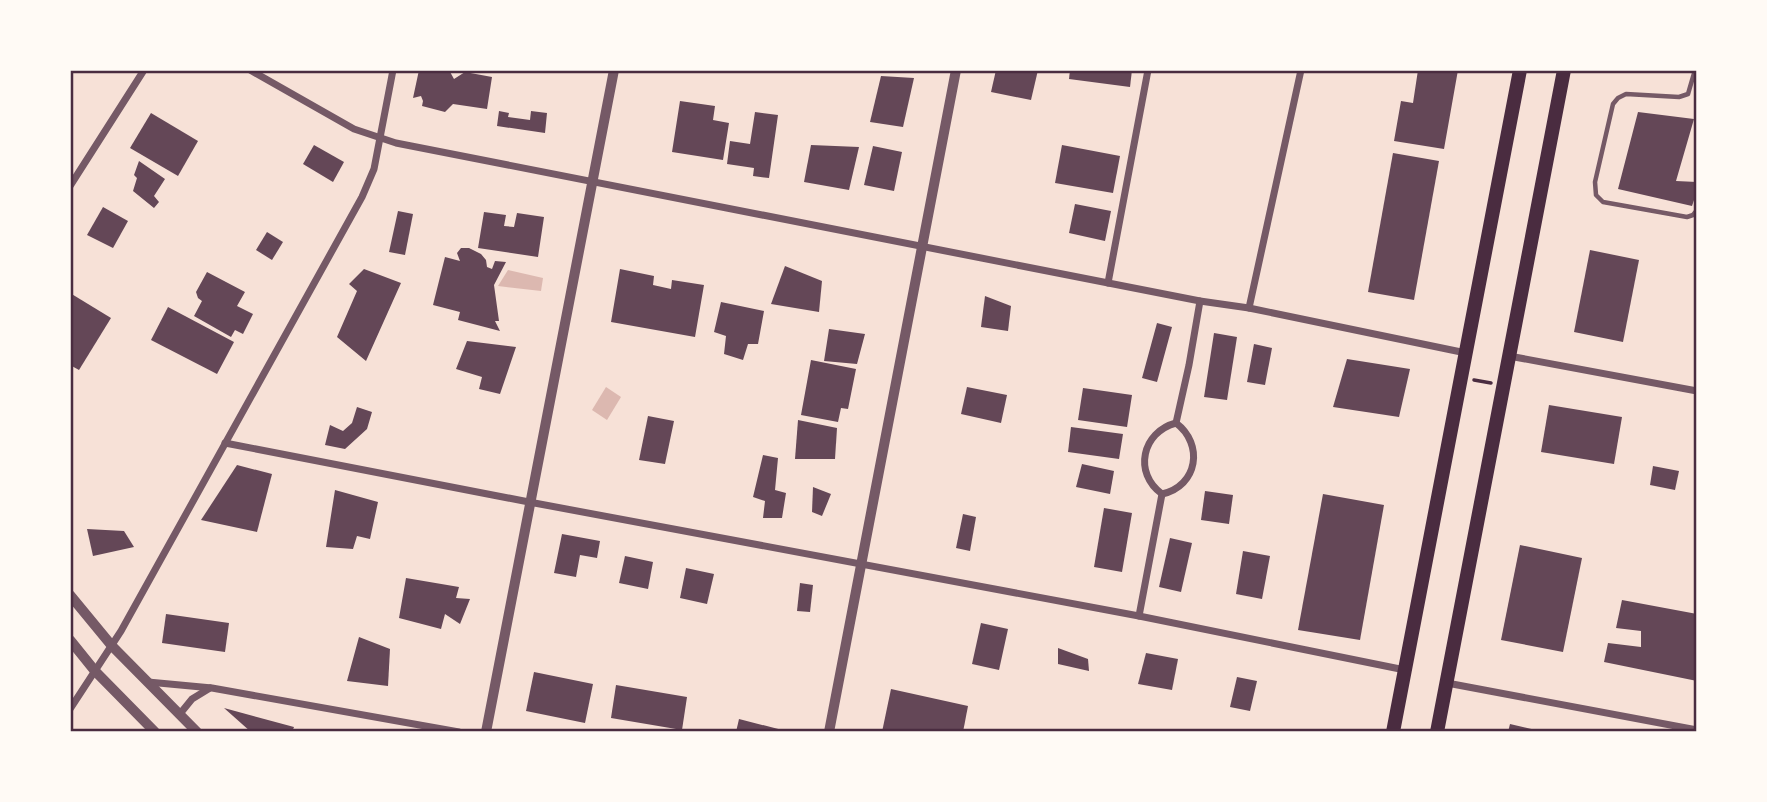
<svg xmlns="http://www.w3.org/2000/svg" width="1767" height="802" viewBox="0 0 1767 802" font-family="Bitter,serif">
	<rect width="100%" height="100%" fill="#f7e1d7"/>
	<!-- water -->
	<g fill="#dcb8b0">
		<path d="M508 270 543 278 541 291 498 286Z"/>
		<path d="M606 387 621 397 607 420 592 410Z"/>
	</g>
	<!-- building -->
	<g fill="#644757">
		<path d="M419 70H449L454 79 465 72 492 77 487 109 453 104 445 112 422 106 423 101 421 96 413 98Z"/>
		<path d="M996 70H1038L1031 100 991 92Z"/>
		<path d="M1070 70H1132L1130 87 1069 79Z"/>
		<path d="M1418 70H1458L1444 149 1394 141 1401 101 1413 103Z"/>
		<path d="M881 76 914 78 903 127 870 122Z"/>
		<path d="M680 101 715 106 713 120 729 123 723 160 672 152Z"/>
		<path d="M499 111 509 113 508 117 530 120 531 111 547 113 545 133 497 126Z"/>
		<path d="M755 112 778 115 769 178 753 176 754 168 727 164 730 141 750 144Z"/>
		<path d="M1638 112 1694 119 1676 181 1697 182V191L1692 206 1618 189Z"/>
		<path d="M151 113 198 141 178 176 130 148Z"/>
		<path d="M314 145 344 162 333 182 303 164Z"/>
		<path d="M811 145 859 147 849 190 804 182Z"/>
		<path d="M1062 145 1120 156 1113 193 1055 183Z"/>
		<path d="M873 146 902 152 894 191 864 185Z"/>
		<path d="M1393 153 1439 161 1414 300 1368 292Z"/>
		<path d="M139 161 165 179 154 196 159 202 154 208 133 191 137 178 134 175Z"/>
		<path d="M1075 204 1111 211 1105 241 1069 233Z"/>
		<path d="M103 207 128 221 113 248 87 235Z"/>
		<path d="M398 211 413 214 405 255 389 252Z"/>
		<path d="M484 212 506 215 504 226 514 227 517 213 544 217 538 257 478 248Z"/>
		<path d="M267 232 283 242 272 260 256 250Z"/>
		<path d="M461 248H469L481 254 486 260 487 267 492 269 495 261 506 262 494 285 499 321H495L500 331 458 320 460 312 433 305 445 257 460 261 457 253Z"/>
		<path d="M1590 250 1639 260 1623 342 1574 332Z"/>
		<path d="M785 266 822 281 819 312 771 304Z"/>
		<path d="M364 269 401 283 366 361 337 337 357 291 349 284Z"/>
		<path d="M620 269 654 276 653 285 671 289 672 280 704 285 695 337 611 322Z"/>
		<path d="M207 272 245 292 237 306 253 314 243 334 235 330 231 337 194 316 202 301 198 298 196 292Z"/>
		<path d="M70 293 111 318 79 370 70 365Z"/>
		<path d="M985 296 1011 306 1008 331 981 327Z"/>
		<path d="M721 302 764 311 758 344H748L743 360 724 354 726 336 714 332Z"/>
		<path d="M168 307 234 342 217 374 151 340Z"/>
		<path d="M1157 323 1172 327 1157 382 1142 378Z"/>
		<path d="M829 329 865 334 857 364 824 361Z"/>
		<path d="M1214 333 1237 337 1227 400 1204 397Z"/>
		<path d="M467 341 516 347 500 394 479 389 482 377 456 369Z"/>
		<path d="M1254 344 1272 348 1265 385 1247 382Z"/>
		<path d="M1347 359 1410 369 1399 417 1333 407Z"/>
		<path d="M811 360 856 369 848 409 841 408 838 422 801 415Z"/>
		<path d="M967 387 1007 395 1001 423 961 414Z"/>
		<path d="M1083 388 1132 395 1127 427 1078 420Z"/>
		<path d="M1549 405 1622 417 1614 464 1541 452Z"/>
		<path d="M357 407 372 412 367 429 345 449 325 445 330 425 343 431 352 423Z"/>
		<path d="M648 416 674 421 665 464 639 460Z"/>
		<path d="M798 420 837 428 835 459H795Z"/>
		<path d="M1071 427 1123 434 1119 459 1068 452Z"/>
		<path d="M763 455 778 458 775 490 786 493 782 518H763L765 501 753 497Z"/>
		<path d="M1082 464 1114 471 1110 494 1076 487Z"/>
		<path d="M237 465 272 474 257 532 201 520Z"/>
		<path d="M1653 466 1679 471 1675 490 1650 485Z"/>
		<path d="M813 487 831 494 822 516 812 512Z"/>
		<path d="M335 490 378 502 370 539 357 536 353 549 326 547Z"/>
		<path d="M1205 491 1233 495 1229 524 1201 520Z"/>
		<path d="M1323 494 1384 505 1360 640 1298 630Z"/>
		<path d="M1104 508 1132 513 1122 572 1094 567Z"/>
		<path d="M963 514 976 517 970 551 956 548Z"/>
		<path d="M87 529 124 531 134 547 93 556Z"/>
		<path d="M562 534 600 541 597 558 580 555 576 577 554 573Z"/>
		<path d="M1170 538 1192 543 1181 592 1159 587Z"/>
		<path d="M1520 545 1582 558 1563 652 1501 640Z"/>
		<path d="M1243 551 1270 556 1262 599 1236 594Z"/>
		<path d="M625 556 653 562 648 589 619 583Z"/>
		<path d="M686 568 714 574 707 604 680 598Z"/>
		<path d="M406 578 459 587 456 598 470 599 460 624 445 614 441 629 399 618Z"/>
		<path d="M800 583 813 585 810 612 797 611Z"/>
		<path d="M1622 600 1697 614V681L1604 662 1608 643 1641 647V631L1616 628Z"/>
		<path d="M166 614 229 623 225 652 162 643Z"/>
		<path d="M981 623 1008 629 999 670 972 664Z"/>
		<path d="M359 637 390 649 388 686 347 681Z"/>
		<path d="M1058 648 1088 659 1089 671 1058 664Z"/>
		<path d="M1146 653 1178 659 1172 690 1138 684Z"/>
		<path d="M534 672 593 684 585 723 526 711Z"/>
		<path d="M1237 677 1257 681 1250 711 1230 707Z"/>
		<path d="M616 685 687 697 682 730 611 718Z"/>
		<path d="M891 689 968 706 963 732H882Z"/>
		<path d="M224 708 294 727 292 732H251Z"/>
		<path d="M739 719 786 731V732H736Z"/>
		<path d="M1510 724 1540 731V732H1508Z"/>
	</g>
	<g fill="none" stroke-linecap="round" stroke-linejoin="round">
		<!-- path -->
		<path stroke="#4a2c40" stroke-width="3.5" d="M1474 380 1491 383"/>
		<!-- service -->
		<path stroke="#755966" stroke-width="4.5" d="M1695 70 1688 94 1679 97 1626 94 1618 98 1613 104 1595 182 1596 195 1603 202 1687 217 1693 215 1697 210"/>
		<!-- minor -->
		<g stroke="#755966" stroke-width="7">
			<path d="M250 70 354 129 396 143 1200 301 1249 308 1466 353"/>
			<path d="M70 186 144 70"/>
			<path d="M1108 283 1148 70"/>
			<path d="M1249 308 1301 70"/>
			<path d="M1509 356 1697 391"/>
			<path d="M1176 423C1204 444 1198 486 1162 494 1133 473 1142 432 1176 423Z"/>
			<path d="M1176 423 1189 365 1200 301"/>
			<path d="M225 443 529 502 1139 616 1405 670"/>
			<path d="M1139 616 1162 494"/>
			<path d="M148 682 212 688 459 732"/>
			<path d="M1447 683 1697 730"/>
			<path d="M70 709 121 631 362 197 374 169 393 70"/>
			<path d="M179 715 192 699 210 688"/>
		</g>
		<!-- tertiary -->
		<g stroke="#755966" stroke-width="10">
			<path d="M70 595 112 646 197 732"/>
			<path d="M70 640 95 671 155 732"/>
			<path d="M486 732 614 70"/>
			<path d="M829 732 956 70"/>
		</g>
		<!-- primary -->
		<g stroke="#4a2c40" stroke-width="14">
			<path d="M1393 732 1520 70"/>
			<path d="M1437 732 1564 70"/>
		</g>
	</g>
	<!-- border -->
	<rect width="1767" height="802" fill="none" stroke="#fffaf5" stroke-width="144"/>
	<rect x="72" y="72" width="1623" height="658" fill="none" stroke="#4a2c40" stroke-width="2.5"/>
</svg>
